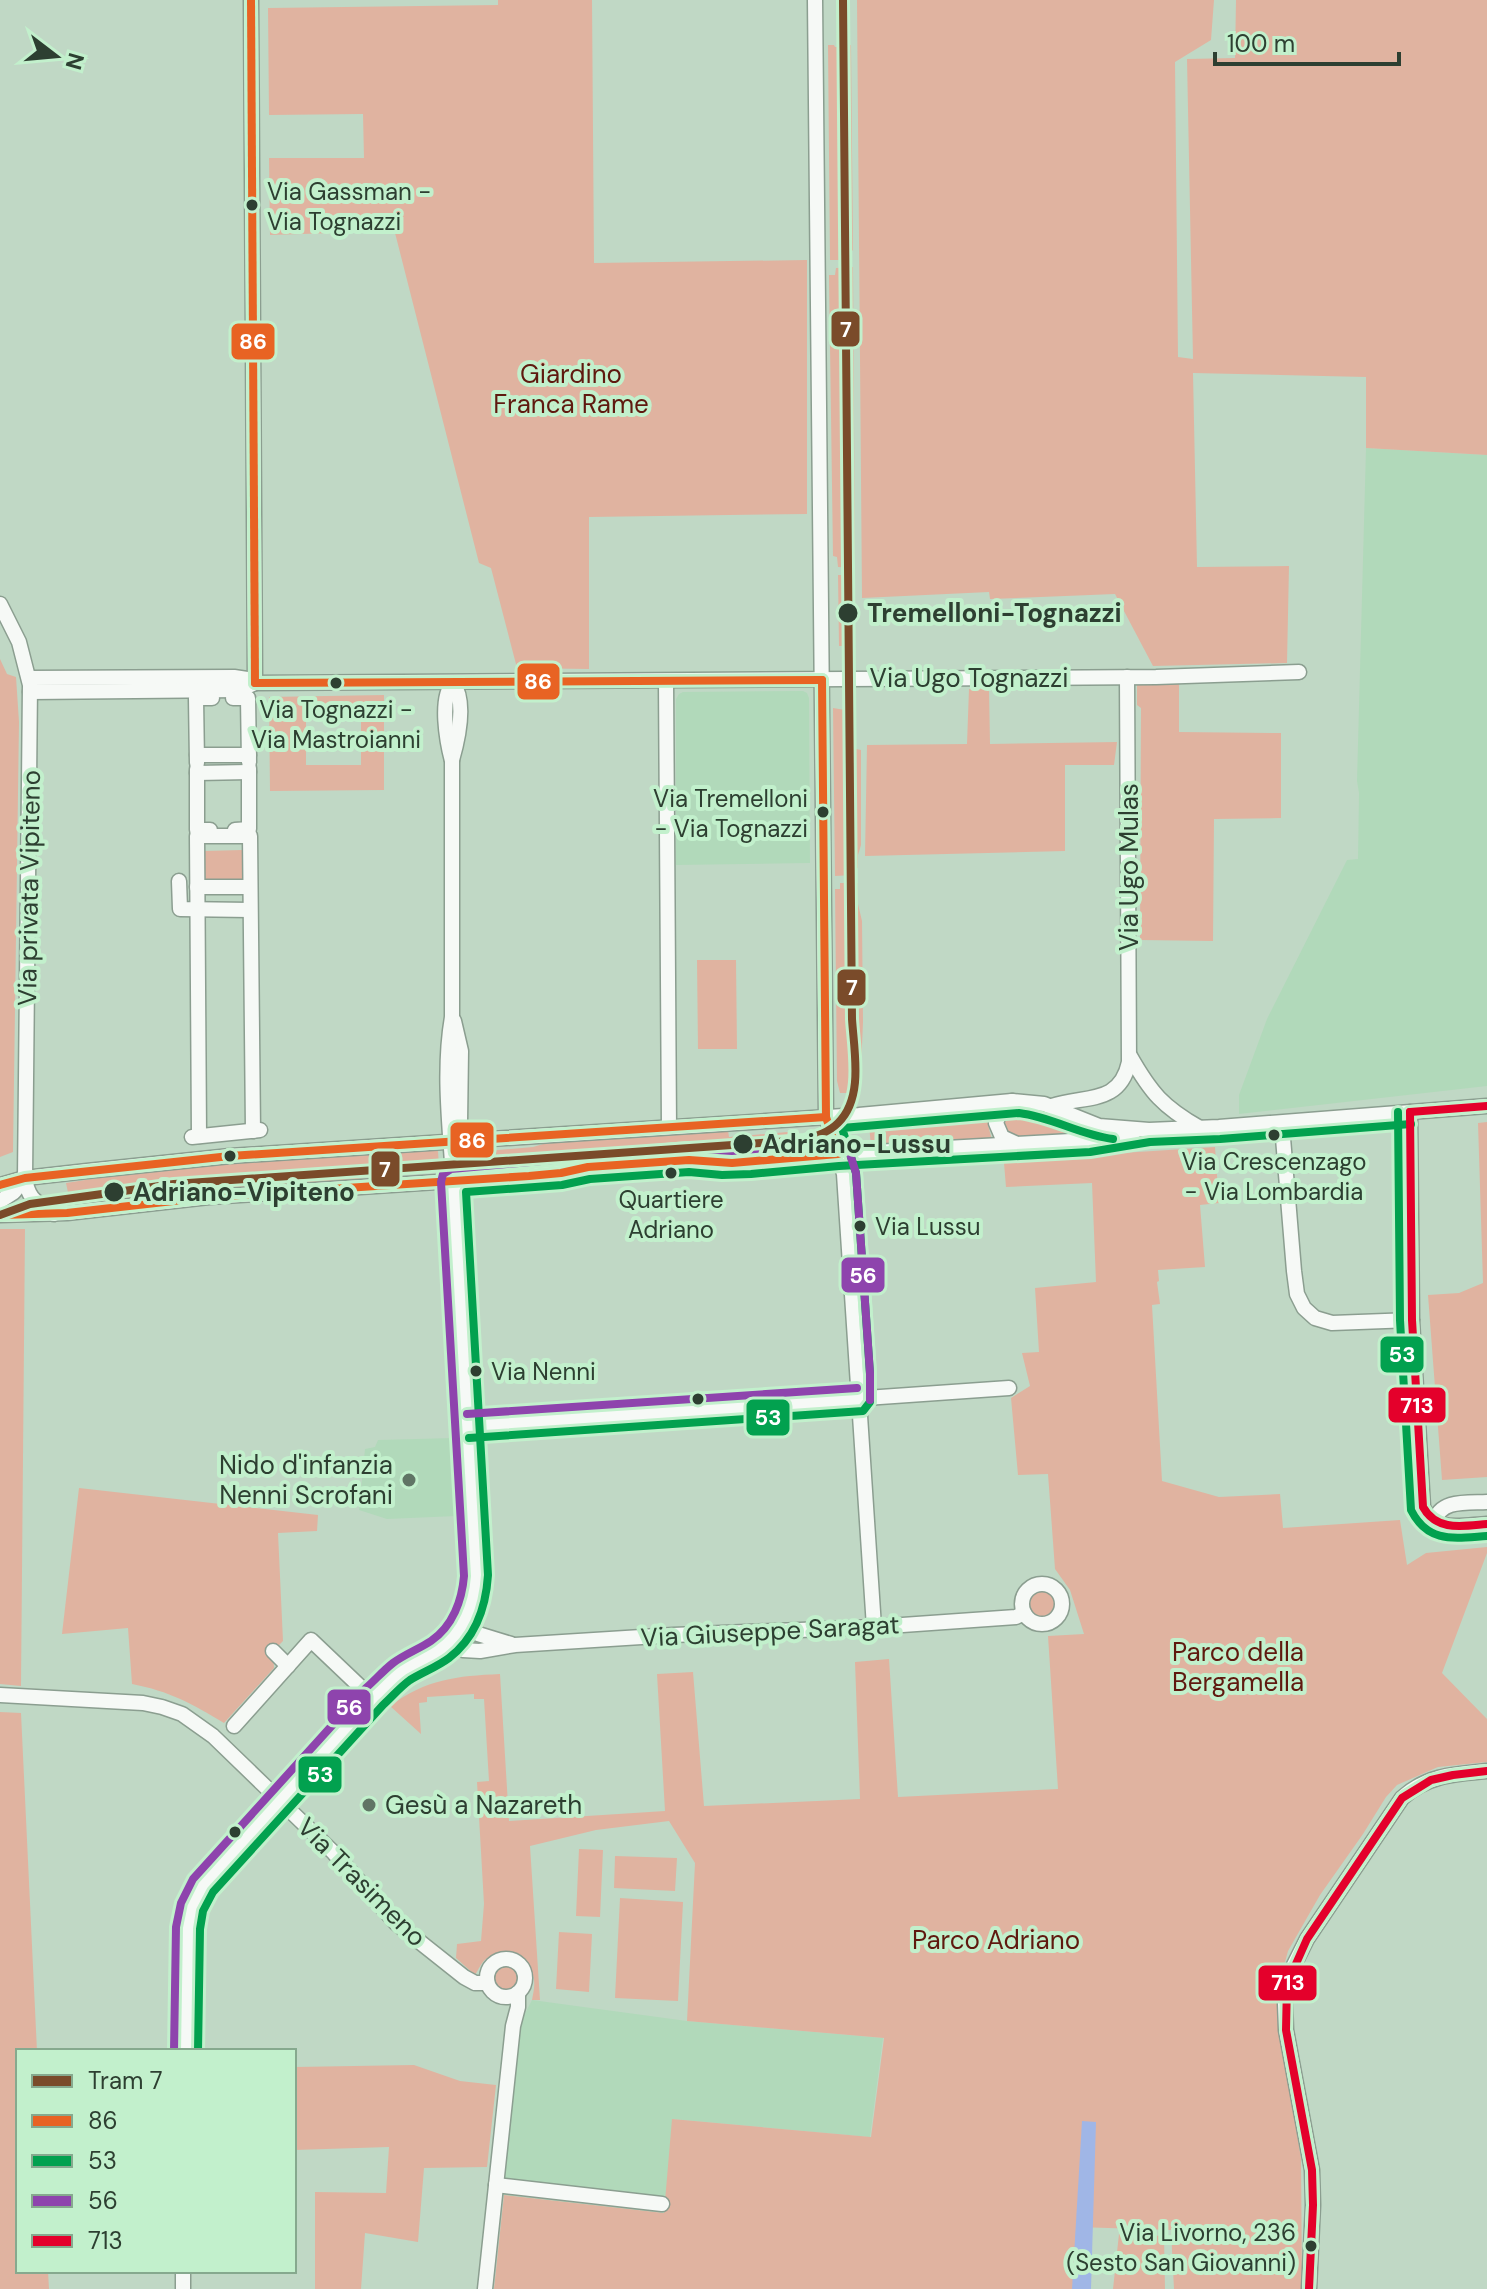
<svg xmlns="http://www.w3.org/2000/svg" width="1487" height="2289" viewBox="0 0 1487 2289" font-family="'DM Sans',sans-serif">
	<rect width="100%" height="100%" fill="#c0d8c5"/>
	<!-- built -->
	<g fill="#b1d9ba">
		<path d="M1366 448 1487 455V1086L1239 1114V1095L1267 1019 1347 860 1358 859 1359 793 1357 781Z"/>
		<path d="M803 691 807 693 809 698 810 863 676 865V699L679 694 683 692Z"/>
		<path d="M454 1438 457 1516 387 1519 359 1510 365 1449 375 1447 378 1440Z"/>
		<path d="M532 2000 687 2021 883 2038 870 2137 673 2119 665 2213 504 2195 500 2191 518 2027Z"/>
	</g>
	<!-- green -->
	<g fill="#e0b3a0" fill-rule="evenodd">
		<path d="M498 0H592L594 263 807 260V514L589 517V669L517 668 491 568 479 563 392 221 365 232 270 235 269 158H364L363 114 269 115 268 8 498 5Z"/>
		<path d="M857 0H1214L1211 40 1175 62 1178 357 1193 359 1187 59 1235 58 1236 0H1487V455L1366 448V377L1193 373 1197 567 1289 566 1287 663 1153 666 1115 594 990 599 989 592 862 598Z"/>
		<path d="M828 45H834L835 47 851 45 853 250 848 254V260H830Z"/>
		<path d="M853 267 855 568 838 567 837 557 833 556 829 275H835L836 268Z"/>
		<path d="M838 575H850L851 650H845L844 646H839Z"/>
		<path d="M0 659 7 674 16 677 19 722 13 1152 0 1157Z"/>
		<path d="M1179 676V732L1281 733V818L1214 819 1213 941 1140 940 1141 708 1137 705V682Z"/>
		<path d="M969 689H989L990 744 1117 742 1114 765H1065V851L865 856 867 745 967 744Z"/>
		<path d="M384 695V790L270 791 269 697ZM361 717V765H306V718Z"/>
		<path d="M851 708H856V749L861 750V845L858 855V868L853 869V875L835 876 833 708 845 710 846 713H851Z"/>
		<path d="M242 850V879L204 881V851Z"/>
		<path d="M840 883H858V904L862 921 863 1022 860 1093H840L837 1081 835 889H840Z"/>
		<path d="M697 960H736L737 1049H698Z"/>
		<path d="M1034 1107 1095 1132 1020 1139 1007 1131 1004 1124C1006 1106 1019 1108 1034 1107Z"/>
		<path d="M991 1108 988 1125 992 1140 928 1141 871 1146 869 1125C891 1123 912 1121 933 1116 952 1113 972 1113 991 1108Z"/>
		<path d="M1487 1122V1477L1442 1480 1428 1295 1459 1293 1483 1283 1478 1123Z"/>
		<path d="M728 1130 729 1137 799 1131V1135L796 1136V1143L714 1149V1153H709L591 1159 559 1166 483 1173V1161H486V1151L533 1147 550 1142Z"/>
		<path d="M1215 1147 1219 1203 1200 1205 1205 1267 1158 1270 1159 1281 1157 1282 1160 1304 1152 1305 1162 1481 1219 1497 1280 1494 1283 1528 1400 1520 1407 1565 1426 1553 1487 1547V1553L1442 1673 1487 1719V1762L1438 1767 1397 1785 1386 1797 1363 1834 1320 1895 1288 1951 1276 1996 1301 2159 1302 2289H1174L1171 2230 1077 2227 1073 2289H494L504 2195 664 2213 672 2119 871 2137 884 2038 687 2021 695 1863 669 1821 596 1830 530 1846 540 2000H532C533 1994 535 1987 534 1980 532 1957 505 1944 486 1959 481 1963 479 1969 475 1975L456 1958 457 1944 481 1941 484 1904 477 1782 489 1781 484 1699H474V1694L427 1697V1702L419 1703 421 1734 390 1706C426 1679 457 1676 500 1674L509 1821 665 1811 657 1674 693 1672 704 1806 860 1799 855 1662 889 1659 898 1797 1058 1789 1048 1636 1084 1634 1070 1590 1055 1569 1048 1474 1018 1475 1011 1398 1030 1386 1022 1353 1039 1352 1035 1288 1096 1282 1092 1183 1006 1187 1004 1163 1090 1157 1091 1155Z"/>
		<path d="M436 1149 438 1151 439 1167 436 1169 384 1173 357 1179 171 1192 71 1207 66 1183 169 1167Z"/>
		<path d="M0 1229H25L21 1686 0 1684Z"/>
		<path d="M79 1488 318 1515 317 1531 278 1533 283 1641 273 1651 274 1668 224 1723C193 1704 169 1691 132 1684L128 1628 62 1634Z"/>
		<circle cx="1042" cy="1604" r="15"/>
		<path d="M0 1712 21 1713 37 2051H18V2271H48L49 2289H0Z"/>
		<path d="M579 1849 603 1850 600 1917 576 1916Z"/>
		<path d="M615 1856 677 1858 675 1891 614 1888Z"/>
		<path d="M620 1898 683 1902 678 2001 615 1998Z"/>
		<path d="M559 1932 592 1934 589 1992 556 1989Z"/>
		<circle cx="506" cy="1978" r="16"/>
		<path d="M414 2065 460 2081 496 2085 487 2167 424 2168 418 2242 365 2233 361 2289H315V2192L386 2193 389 2147 294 2150V2067Z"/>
		<path d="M1119 2234 1164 2236 1165 2289H1113Z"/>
	</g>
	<!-- water -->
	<path fill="#a0b6e6" d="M1082 2121 1096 2122 1091 2289H1072Z"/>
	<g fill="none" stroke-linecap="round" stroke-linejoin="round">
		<defs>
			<g id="minor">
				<path d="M251 0 255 683"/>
				<path d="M815 0 826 1117 844 1174 874 1627"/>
				<path d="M0 604 19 642 30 685 25 1178C28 1200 37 1202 54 1214"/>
				<path d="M29 678 234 677 247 679 255 683 1156 677 1299 672"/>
				<path d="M666 681 669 1127"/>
				<path d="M30 692 240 690 255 683"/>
				<path d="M233 698H248L249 762"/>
				<path d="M197 755H249"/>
				<path d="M452 760C458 739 467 702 453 683"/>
				<path d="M197 763 196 698H212"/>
				<path d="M197 769V830H210"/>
				<path d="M197 773 249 772"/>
				<path d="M235 830 249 829V768"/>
				<path d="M179 881 180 909 250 910"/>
				<path d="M197 887H250"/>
				<path d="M1130 1056C1151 1093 1163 1107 1200 1128"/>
				<path d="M1012 1101 1001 1109 996 1123 1002 1137 1015 1143"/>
				<path d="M1052 1106C1085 1095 1120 1105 1129 1062L1127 677"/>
				<path d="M1410 1112 1412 1320 1423 1507C1433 1534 1464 1525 1487 1524"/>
				<path d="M199 1136 197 836H250L253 1131"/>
				<path d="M192 1137 260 1130"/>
				<path d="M1283 1138 1294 1271 1297 1294 1304 1308 1315 1318 1332 1323 1412 1320"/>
				<path d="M452 1141 460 1123 461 1051 454 1021"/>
				<path d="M0 1185 25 1178 87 1171 230 1156 859 1115 1012 1101 1044 1104 1099 1126 1149 1130 1219 1127 1487 1106"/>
				<path d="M0 1201 14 1192 25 1178"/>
				<path d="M0 1215 67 1213 209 1197 529 1176 604 1166 689 1160 723 1163 751 1162 838 1154 1089 1140 1133 1134"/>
				<path d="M468 1426 1009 1388"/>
				<path d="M1435 1522C1439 1499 1468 1503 1487 1502"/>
				<circle cx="1042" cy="1604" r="20"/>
				<path d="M462 1625 478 1634 511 1644"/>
				<path d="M445 1646 463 1650 480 1651 515 1645 673 1635 874 1627 1016 1617 1024 1613"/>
				<path d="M273 1651 288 1666"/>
				<path d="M0 1695 143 1703 162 1707 182 1714 213 1736 334 1853 396 1923 464 1977 475 1983H487"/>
				<path d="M234 1726 311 1640 372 1698 374 1697"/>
				<circle cx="506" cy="1978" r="19"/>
				<path d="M186 2051 188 1928 192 1907 203 1885 374 1697 402 1671 441 1649 452 1638 469 1613 474 1597 476 1576C469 1448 461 1321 454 1193 451 1135 442 1075 452 1017V761C447 742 439 698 453 683"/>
				<path d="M496 2185 662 2204"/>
				<path d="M183 2289V2271"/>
				<path d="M485 2289 513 2026 518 2007V1993"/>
				<path d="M1309 2289 1313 2205 1312 2170 1286 2030 1285 2003 1287 1984 1293 1967 1307 1939 1402 1798C1427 1775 1455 1774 1487 1771"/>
			</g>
		</defs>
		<!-- minor casing -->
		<use href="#minor" stroke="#8b9e90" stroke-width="17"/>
		<!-- minor -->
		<use href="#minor" stroke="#f6f9f6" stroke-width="14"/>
		<defs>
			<g id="bus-1">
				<path d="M251 0 255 683"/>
				<path d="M255 683 822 680"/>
				<path d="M0 1185 25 1178 230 1156 826 1117"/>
				<path d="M0 1215 67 1213 209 1197 529 1176 561 1173 588 1167 689 1160 732 1163 838 1154 826 1117 822 680"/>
			</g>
			<g id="bus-2">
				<path d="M1398 1112 1400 1320 1411 1510C1428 1544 1455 1538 1487 1536"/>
				<path d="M469 1438 863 1411 870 1402V1374L856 1173 842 1128 1019 1113C1052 1117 1080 1135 1113 1139"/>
				<path d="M198 2051 200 1929 203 1911 213 1892 383 1705C392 1697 400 1687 410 1680 423 1672 437 1667 449 1658 475 1638 486 1607 488 1575L466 1192 562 1185 590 1179 689 1172 722 1175 751 1174 839 1166 1090 1152 1150 1142 1220 1139 1411 1124"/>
			</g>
			<g id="bus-3">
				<path d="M849 1151 856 1173 870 1373V1400"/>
				<path d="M467 1414 857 1388"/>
				<path d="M174 2051 176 1927 181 1903 193 1879 366 1688C375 1680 384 1670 393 1663 405 1654 419 1649 431 1641 453 1626 462 1600 464 1576L441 1182 443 1174 451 1169 688 1148 732 1151 837 1142"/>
			</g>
			<g id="bus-4">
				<path d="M1410 1112 1412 1320 1423 1507C1437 1532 1463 1526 1487 1524"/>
				<path d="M1410 1112 1487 1106"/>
				<path d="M1309 2289 1313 2205 1312 2170 1286 2030 1287 1984 1307 1939 1402 1798 1431 1780 1453 1775 1487 1771"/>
			</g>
		</defs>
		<!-- bus-1 casing -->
		<use href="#bus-1" stroke="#c2f0cc" stroke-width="14"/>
		<!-- bus-2 casing -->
		<use href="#bus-2" stroke="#c2f0cc" stroke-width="14"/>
		<!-- bus-3 casing -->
		<use href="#bus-3" stroke="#c2f0cc" stroke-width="14"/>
		<!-- bus-4 casing -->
		<use href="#bus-4" stroke="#c2f0cc" stroke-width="14"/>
		<!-- bus-1 -->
		<use href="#bus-1" stroke="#e86323" stroke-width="8"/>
		<!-- bus-2 -->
		<use href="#bus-2" stroke="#02a14f" stroke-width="8"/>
		<!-- bus-3 -->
		<use href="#bus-3" stroke="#8e44ad" stroke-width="8"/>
		<!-- bus-4 -->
		<use href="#bus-4" stroke="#e4002b" stroke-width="8"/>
		<defs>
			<path id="tram-1" d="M0 1215 30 1204 174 1184 805 1140C817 1136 829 1132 838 1123 864 1098 854 1051 852 1019L843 0"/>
		</defs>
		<!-- tram-1 casing -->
		<use href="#tram-1" stroke="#c2f0cc" stroke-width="14"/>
		<!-- tram-1 -->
		<use href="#tram-1" stroke="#7a4b2a" stroke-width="8"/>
	</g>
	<!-- markers -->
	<g fill="#2d3f31" stroke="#c2f0cc" stroke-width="3">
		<circle cx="252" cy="205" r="7"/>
		<circle cx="848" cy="613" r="11"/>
		<circle cx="336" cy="683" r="7"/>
		<circle cx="823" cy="812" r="7"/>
		<circle cx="1274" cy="1135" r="7"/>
		<circle cx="743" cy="1144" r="11"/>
		<circle cx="230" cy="1156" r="7"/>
		<circle cx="671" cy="1173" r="7"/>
		<circle cx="114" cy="1192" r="11"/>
		<circle cx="860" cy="1226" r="7"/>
		<circle cx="476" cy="1371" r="7"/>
		<circle cx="698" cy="1399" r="7"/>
		<circle cx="235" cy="1832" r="7"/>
		<circle cx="1311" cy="2246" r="7"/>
	</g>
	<g fill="#607565" stroke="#c2f0cc" stroke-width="3">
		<circle cx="409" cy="1480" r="8"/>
		<circle cx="369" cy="1805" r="8"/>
	</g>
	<g text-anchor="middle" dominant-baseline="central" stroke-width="8" stroke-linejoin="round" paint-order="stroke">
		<!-- bus labels -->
		<g font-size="24" fill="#2d3f31" stroke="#c2f0cc" text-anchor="start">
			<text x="267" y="191">Via Gassman -<tspan x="267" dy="30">Via Tognazzi</tspan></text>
			<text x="336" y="709" text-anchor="middle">Via Tognazzi -<tspan x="336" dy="30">Via Mastroianni</tspan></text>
			<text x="808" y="798" text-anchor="end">Via Tremelloni<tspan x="808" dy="30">- Via Tognazzi</tspan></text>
			<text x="1274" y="1161" text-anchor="middle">Via Crescenzago<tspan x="1274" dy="30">- Via Lombardia</tspan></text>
			<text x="671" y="1199" text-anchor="middle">Quartiere<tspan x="671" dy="30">Adriano</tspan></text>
			<text x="875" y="1226">Via Lussu</text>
			<text x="491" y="1371">Via Nenni</text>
			<text x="1296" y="2232" text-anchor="end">Via Livorno, 236<tspan x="1296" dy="30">(Sesto San Giovanni)</tspan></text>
		</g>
		<!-- park labels -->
		<g font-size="26" fill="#5f190f" stroke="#c2f0cc">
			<text x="571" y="374">Giardino<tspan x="571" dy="30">Franca Rame</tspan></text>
			<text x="1238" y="1652">Parco della<tspan x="1238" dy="30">Bergamella</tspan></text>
			<text x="996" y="1940">Parco Adriano</text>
		</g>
		<!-- stop labels -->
		<g font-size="26" font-weight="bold" fill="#2d3f31" stroke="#c2f0cc" text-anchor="start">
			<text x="867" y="613">Tremelloni-Tognazzi</text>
			<text x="762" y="1144">Adriano-Lussu</text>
			<text x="133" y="1192">Adriano-Vipiteno</text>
		</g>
		<!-- street labels -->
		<g font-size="26" fill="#2d3f31" stroke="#c2f0cc">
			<text x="969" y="678">Via Ugo Tognazzi</text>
			<text transform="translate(1129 867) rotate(-90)">Via Ugo Mulas</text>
			<text transform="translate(29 888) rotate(-89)">Via privata Vipiteno</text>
			<text transform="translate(770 1631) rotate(-3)">Via Giuseppe Saragat</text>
			<text transform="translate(362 1882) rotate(45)">Via Trasimeno</text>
		</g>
		<!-- poi labels -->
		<g font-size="26" fill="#2d3f31" stroke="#c2f0cc" text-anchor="end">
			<text x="393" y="1465">Nido d'infanzia<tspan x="393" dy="30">Nenni Scrofani</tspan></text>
			<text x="385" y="1805" text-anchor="start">Gesù a Nazareth</text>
		</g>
	</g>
	<g stroke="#c2f0cc" stroke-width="3">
		<rect x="830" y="310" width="31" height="38" rx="8" fill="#7a4b2a"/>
		<rect x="230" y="322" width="46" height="39" rx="8" fill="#e86323"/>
		<rect x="516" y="662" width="45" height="39" rx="8" fill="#e86323"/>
		<rect x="836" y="968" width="31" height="39" rx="8" fill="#7a4b2a"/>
		<rect x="449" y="1121" width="46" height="38" rx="8" fill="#e86323"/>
		<rect x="370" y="1150" width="31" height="38" rx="8" fill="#7a4b2a"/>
		<rect x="840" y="1256" width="46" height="38" rx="8" fill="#8e44ad"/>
		<rect x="1379" y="1335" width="46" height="39" rx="8" fill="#02a14f"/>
		<rect x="1387" y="1386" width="60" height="38" rx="8" fill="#e4002b"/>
		<rect x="745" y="1398" width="46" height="39" rx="8" fill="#02a14f"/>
		<rect x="326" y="1688" width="46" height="38" rx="8" fill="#8e44ad"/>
		<rect x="297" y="1755" width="46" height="39" rx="8" fill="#02a14f"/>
		<rect x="1257" y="1964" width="61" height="38" rx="8" fill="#e4002b"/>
	</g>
	<g font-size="22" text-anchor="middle" font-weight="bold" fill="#fff">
		<text x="846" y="337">7</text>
		<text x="253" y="349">86</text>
		<text x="538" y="689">86</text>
		<text x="852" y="995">7</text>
		<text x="472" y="1148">86</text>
		<text x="385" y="1177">7</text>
		<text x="863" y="1283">56</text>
		<text x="1402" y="1362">53</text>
		<text x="1417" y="1413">713</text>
		<text x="768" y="1425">53</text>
		<text x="349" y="1715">56</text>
		<text x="320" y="1782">53</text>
		<text x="1288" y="1990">713</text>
	</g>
	<!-- legend -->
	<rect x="16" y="2049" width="280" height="224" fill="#c2f0cc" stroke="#86a98e" stroke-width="2"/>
	<rect x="32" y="2075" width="40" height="12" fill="#7a4b2a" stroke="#86a98e" stroke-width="2"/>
	<text x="88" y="2089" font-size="24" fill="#2d3f31">Tram 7</text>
	<rect x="32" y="2115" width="40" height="12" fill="#e86323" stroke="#86a98e" stroke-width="2"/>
	<text x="88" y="2129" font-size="24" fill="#2d3f31">86</text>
	<rect x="32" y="2155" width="40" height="12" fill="#02a14f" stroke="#86a98e" stroke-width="2"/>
	<text x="88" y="2169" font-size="24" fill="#2d3f31">53</text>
	<rect x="32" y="2195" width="40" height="12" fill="#8e44ad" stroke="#86a98e" stroke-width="2"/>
	<text x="88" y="2209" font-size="24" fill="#2d3f31">56</text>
	<rect x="32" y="2235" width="40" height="12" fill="#e4002b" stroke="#86a98e" stroke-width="2"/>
	<text x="88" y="2249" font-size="24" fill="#2d3f31">713</text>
	<!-- north arrow -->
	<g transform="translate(56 56) rotate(106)" stroke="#c2f0cc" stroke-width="6" paint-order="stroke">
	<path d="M0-6L14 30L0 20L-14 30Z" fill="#2d3f31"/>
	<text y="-12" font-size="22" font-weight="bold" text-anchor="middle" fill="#2d3f31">N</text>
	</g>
	<!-- scale -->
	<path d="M1215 52v12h184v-12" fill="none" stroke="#2d3f31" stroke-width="4"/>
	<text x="1227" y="52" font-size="24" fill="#2d3f31" stroke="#c2f0cc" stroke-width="6" paint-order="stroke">100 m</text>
</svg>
